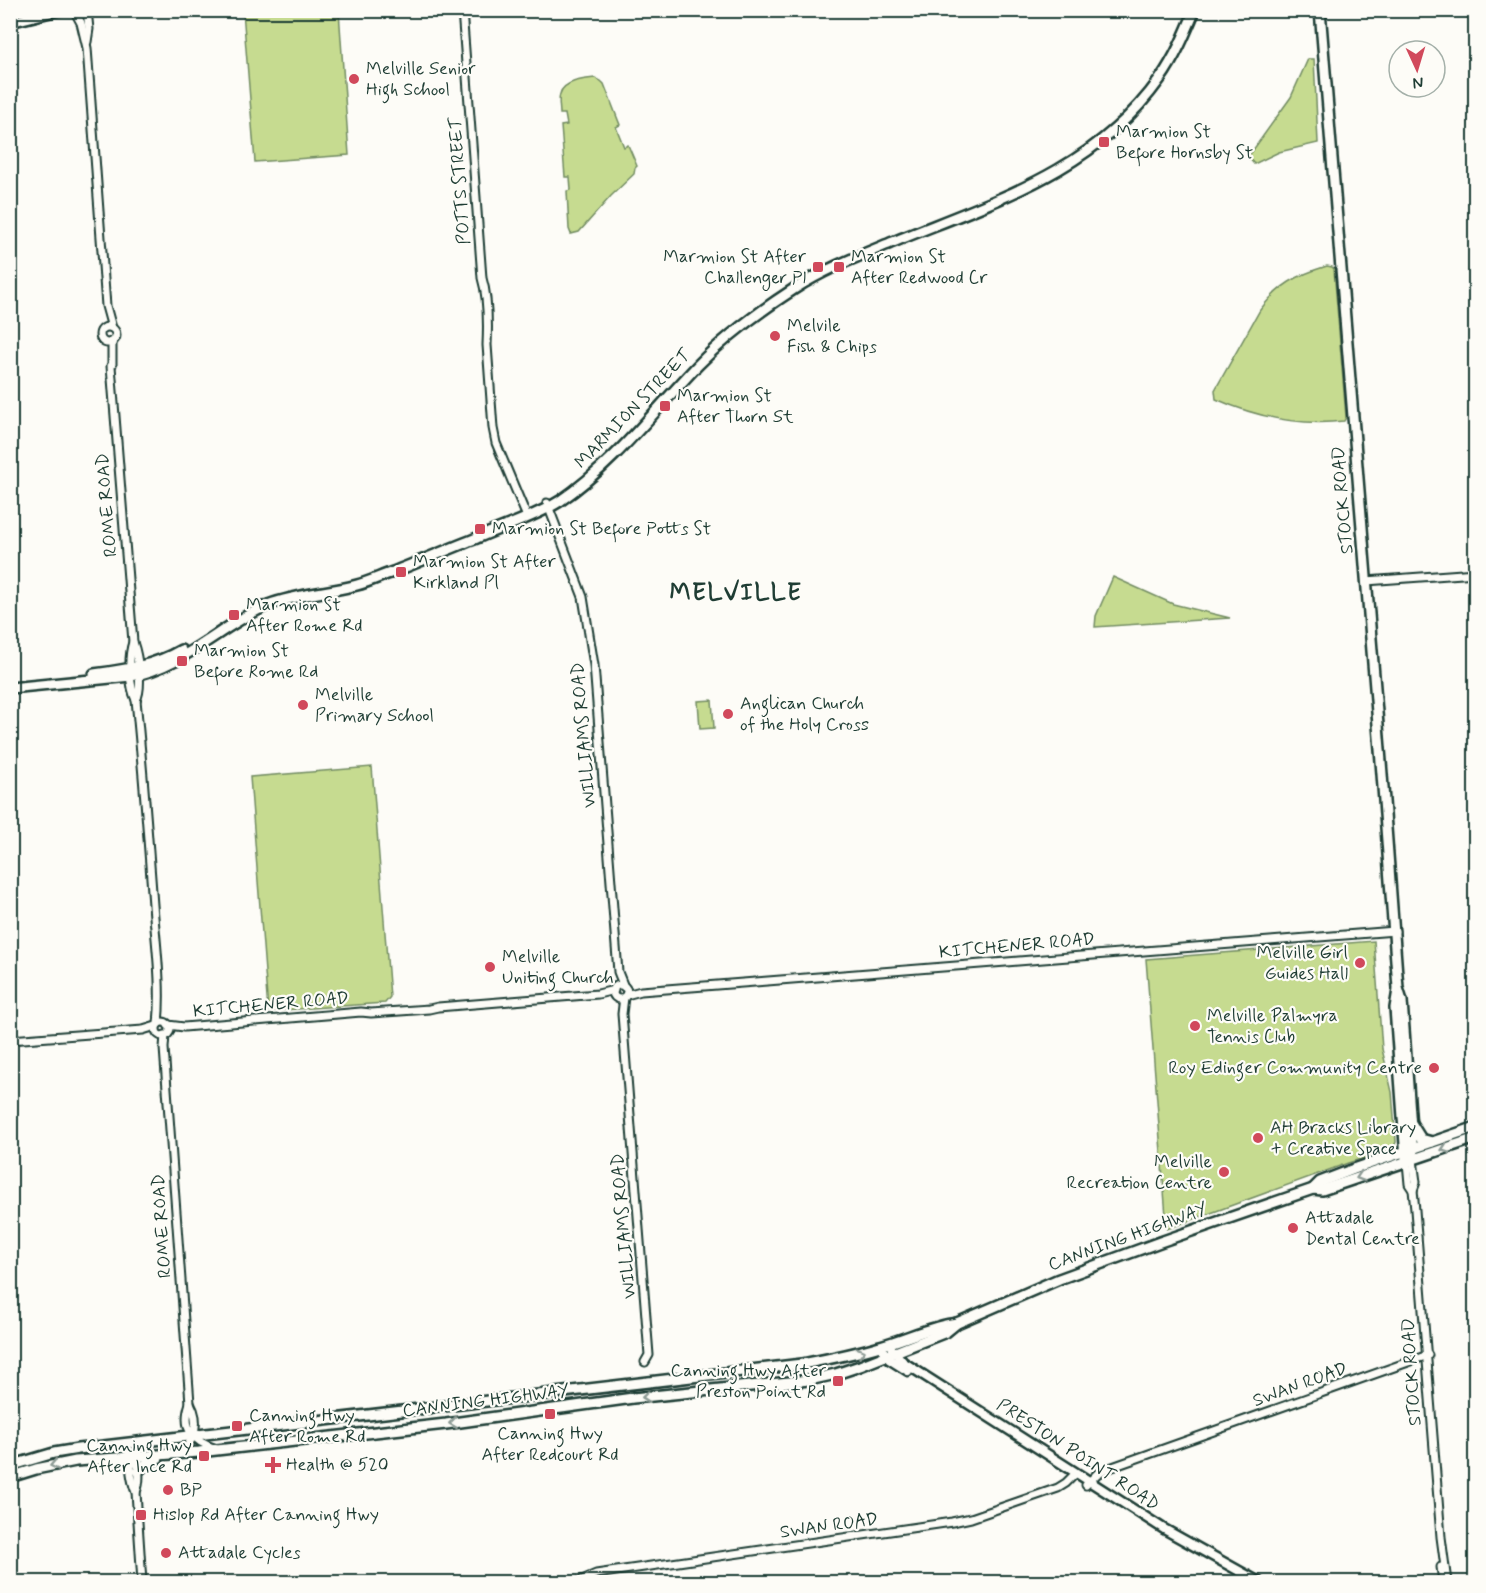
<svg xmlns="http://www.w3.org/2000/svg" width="1486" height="1593" viewBox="0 0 1486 1593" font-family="Mynerve,sans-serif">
	<rect width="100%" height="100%" fill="#fdfcf7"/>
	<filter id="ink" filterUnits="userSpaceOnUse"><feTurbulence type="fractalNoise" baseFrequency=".0167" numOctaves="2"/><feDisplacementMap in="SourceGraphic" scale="12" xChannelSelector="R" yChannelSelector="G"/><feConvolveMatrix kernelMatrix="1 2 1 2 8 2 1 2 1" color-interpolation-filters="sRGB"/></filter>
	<g filter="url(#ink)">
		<!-- green -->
		<g fill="#c6db90" stroke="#728c62" stroke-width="1.5">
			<path d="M243 11H339L349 155 255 162Z"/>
			<path d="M1308 59H1314L1318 143 1279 152 1254 164 1248 157 1291 97Z"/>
			<path d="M595 78 601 81 604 84 620 125 616 127 624 147 628 145 637 166 635 168 634 174 611 196 579 232 571 234 569 229 567 191 571 190 570 177H565L561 126 567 125 565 114H560C560 108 558 100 560 94 563 81 584 79 595 78Z"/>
			<path d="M1327 266 1332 267 1334 269 1346 417 1344 421C1300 426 1256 417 1216 399L1215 390 1260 310C1279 285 1297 275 1327 266Z"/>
			<path d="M1113 577 1173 604 1230 618 1095 627 1096 616Z"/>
			<path d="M712 700 714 728 700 729 698 701Z"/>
			<path d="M372 767 390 997 385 1003 268 1011 250 777Z"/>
			<path d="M1374 941 1382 1049 1392 1092 1396 1142 1393 1149 1348 1163 1167 1229 1146 959Z"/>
		</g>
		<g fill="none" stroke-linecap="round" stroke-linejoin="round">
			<defs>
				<g id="tertiary">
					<path d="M74 10 81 23 87 48 106 306 112 328"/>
					<path d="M87 10 89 29 87 42"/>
					<path d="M462 10 482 278C488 298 488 324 487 345L493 428 496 443 527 517"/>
					<circle cx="108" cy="335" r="8"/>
					<path d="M112 341V365L111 366 133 642C138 656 143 688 136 700"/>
					<path d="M547 503 583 597 594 665 618 972 624 987"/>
					<path d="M1366 581 1476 573"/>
					<path d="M133 642C128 657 129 686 136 700 143 769 148 837 153 905 156 944 162 985 158 1024"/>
					<circle cx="620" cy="992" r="7"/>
					<path d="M626 995 641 991 1395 931"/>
					<path d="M624 997 622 1014 649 1355 645 1362"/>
					<circle cx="163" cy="1029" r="7"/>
					<path d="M168 1025 184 1027 361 1012 371 1013 429 1009 438 1007 598 994 614 990"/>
					<path d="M165 1035 164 1048 190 1403C181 1429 193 1442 217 1449"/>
					<path d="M10 1040 143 1030 156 1026"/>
					<path d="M1407 1162 1409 1184 1413 1190 1415 1210 1441 1537 1447 1582"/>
					<path d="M1413 1190 1416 1182 1413 1160"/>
					<path d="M113 1446C118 1447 124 1448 128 1450 140 1458 141 1480 136 1492L142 1582"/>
					<path d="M180 1453C196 1440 200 1421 190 1403"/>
					<path d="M1086 1485 1097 1474 1104 1470 1428 1355"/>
					<path d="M136 1492C133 1486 129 1469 131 1462 132 1454 140 1446 147 1442"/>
					<path d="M1441 1567 1443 1582"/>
					<path d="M577 1582 596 1574 952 1522 971 1518 1058 1488 1066 1483 1076 1473"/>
				</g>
				<g id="secondary">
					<path d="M880 1346 889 1359 908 1371"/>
					<path d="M892 1349 903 1362 1164 1529 1259 1582"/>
				</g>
				<g id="primary">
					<path d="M1320 10 1382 774 1398 988 1402 1001 1413 1156"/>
					<path d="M94 674C124 670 154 666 181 650"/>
					<path d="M10 688 131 676C183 667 221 625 268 605 297 594 327 593 357 585 369 582 381 576 393 572 421 561 449 549 477 538 504 526 535 517 560 501 614 464 653 412 698 365 726 336 760 311 794 289 825 269 859 256 893 242 993 201 1094 172 1160 79 1175 58 1185 34 1195 10"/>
					<path d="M1398 990 1395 1008 1406 1158"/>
				</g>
				<g id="trunk">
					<path d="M10 22 59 10"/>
					<path d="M1411 1123 1421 1139 1432 1142"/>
					<path d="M1313 1189 1320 1182 1354 1169 1476 1127"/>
					<path d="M10 1466 54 1453 78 1449 802 1364C828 1359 854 1354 880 1346 906 1339 931 1326 957 1323"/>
					<path d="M138 1471 146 1464 158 1458"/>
					<path d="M10 1477 36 1469 76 1461 199 1452 446 1424 633 1398 809 1380 836 1374 860 1366 946 1332 957 1323 1059 1279 1160 1242 1313 1189 1322 1190 1476 1138"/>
				</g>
			</defs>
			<!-- tertiary casing -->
			<use href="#tertiary" stroke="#1f3d34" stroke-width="11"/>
			<!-- secondary casing -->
			<use href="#secondary" stroke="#1f3d34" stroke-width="13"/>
			<!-- primary casing -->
			<use href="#primary" stroke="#1f3d34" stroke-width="14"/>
			<!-- trunk casing -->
			<use href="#trunk" stroke="#1f3d34" stroke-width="14"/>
			<!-- tertiary -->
			<use href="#tertiary" stroke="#fdfcf7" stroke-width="7"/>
			<!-- secondary -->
			<use href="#secondary" stroke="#fdfcf7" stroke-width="8"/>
			<!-- primary -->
			<use href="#primary" stroke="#fdfcf7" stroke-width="9"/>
			<!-- trunk -->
			<use href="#trunk" stroke="#fdfcf7" stroke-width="9"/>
		</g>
		<!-- one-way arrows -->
		<defs><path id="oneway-chevron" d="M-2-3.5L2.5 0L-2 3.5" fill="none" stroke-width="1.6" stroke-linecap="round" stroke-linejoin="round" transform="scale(1.5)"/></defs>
		<g stroke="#8e9c96">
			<use href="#oneway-chevron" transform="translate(1445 1149) rotate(161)"/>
			<use href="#oneway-chevron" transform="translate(1360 1177) rotate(162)"/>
			<use href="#oneway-chevron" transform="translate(861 1352) rotate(-15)"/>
			<use href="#oneway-chevron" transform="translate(646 1397) rotate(174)"/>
			<use href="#oneway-chevron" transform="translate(453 1423) rotate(173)"/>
			<use href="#oneway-chevron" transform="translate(54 1465) rotate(168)"/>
		</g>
	</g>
	<!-- markers -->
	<g fill="#d1495b" stroke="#fdfcf7" stroke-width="2">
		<circle cx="354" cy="79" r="6"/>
		<rect x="1098" y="136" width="12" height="12" rx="3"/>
		<rect x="812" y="261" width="12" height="12" rx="3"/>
		<rect x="833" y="261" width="12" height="12" rx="3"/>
		<circle cx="775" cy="336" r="6"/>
		<rect x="659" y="400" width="12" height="12" rx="3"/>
		<rect x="474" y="523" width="12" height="12" rx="3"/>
		<rect x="395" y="566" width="12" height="12" rx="3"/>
		<rect x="228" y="609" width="12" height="12" rx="3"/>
		<rect x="176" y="655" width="12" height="12" rx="3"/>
		<circle cx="303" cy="705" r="6"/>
		<circle cx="728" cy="714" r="6"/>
		<circle cx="1360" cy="963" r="6"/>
		<circle cx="490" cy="967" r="6"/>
		<circle cx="1195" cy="1026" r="6"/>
		<circle cx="1434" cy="1068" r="6"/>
		<circle cx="1258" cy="1138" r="6"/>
		<circle cx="1224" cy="1172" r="6"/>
		<circle cx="1293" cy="1228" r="6"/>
		<rect x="832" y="1375" width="12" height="12" rx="3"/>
		<rect x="544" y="1408" width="12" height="12" rx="3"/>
		<rect x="231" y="1420" width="12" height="12" rx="3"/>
		<rect x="198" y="1450" width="12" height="12" rx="3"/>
		<path d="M270 1456h6v6h6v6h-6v6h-6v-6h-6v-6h6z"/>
		<circle cx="168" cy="1490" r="6"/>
		<rect x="135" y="1509" width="12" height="12" rx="3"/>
		<circle cx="166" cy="1553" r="6"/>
	</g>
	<g text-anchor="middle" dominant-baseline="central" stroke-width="4.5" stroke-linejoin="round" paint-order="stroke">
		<!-- poi labels -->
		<g font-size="18" fill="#1f3d34" stroke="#fdfcf7" text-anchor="start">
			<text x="366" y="69">Melville Senior<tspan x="366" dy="21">High School</tspan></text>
			<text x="1116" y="132">Marmion St<tspan x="1116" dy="21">Before Hornsby St</tspan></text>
			<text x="806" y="257" text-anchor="end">Marmion St After<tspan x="806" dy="21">Challenger Pl</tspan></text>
			<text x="851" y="257">Marmion St<tspan x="851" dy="21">After Redwood Cr</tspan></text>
			<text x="787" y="326">Melvile<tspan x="787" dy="21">Fish &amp; Chips</tspan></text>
			<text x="677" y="396">Marmion St<tspan x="677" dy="21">After Thorn St</tspan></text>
			<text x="492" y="529">Marmion St Before Potts St</text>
			<text x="413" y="562">Marmion St After<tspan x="413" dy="21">Kirkland Pl</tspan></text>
			<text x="246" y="605">Marmion St<tspan x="246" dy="21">After Rome Rd</tspan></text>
			<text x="194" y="651">Marmion St<tspan x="194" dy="21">Before Rome Rd</tspan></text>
			<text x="315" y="695">Melville<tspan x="315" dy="21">Primary School</tspan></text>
			<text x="740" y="704">Anglican Church<tspan x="740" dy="21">of the Holy Cross</tspan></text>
			<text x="1348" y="953" text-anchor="end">Melville Girl<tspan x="1348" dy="21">Guides Hall</tspan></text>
			<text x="502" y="957">Melville<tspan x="502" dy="21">Uniting Church</tspan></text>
			<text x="1207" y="1016">Melville Palmyra<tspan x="1207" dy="21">Tennis Club</tspan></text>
			<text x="1422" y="1068" text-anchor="end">Roy Edinger Community Centre</text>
			<text x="1270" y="1128">AH Bracks Library<tspan x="1270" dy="21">+ Creative Space</tspan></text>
			<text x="1212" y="1162" text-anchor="end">Melville<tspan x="1212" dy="21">Recreation Centre</tspan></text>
			<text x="1305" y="1218">Attadale<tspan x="1305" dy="21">Dental Centre</tspan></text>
			<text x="826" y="1371" text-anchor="end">Canning Hwy After<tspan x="826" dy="21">Preston Point Rd</tspan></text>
			<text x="249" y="1416">Canning Hwy<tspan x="249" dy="21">After Rome Rd</tspan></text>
			<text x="550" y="1434" text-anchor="middle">Canning Hwy<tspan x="550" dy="21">After Redcourt Rd</tspan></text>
			<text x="192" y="1446" text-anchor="end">Canning Hwy<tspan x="192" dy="21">After Ince Rd</tspan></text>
			<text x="286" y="1465">Health @ 520</text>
			<text x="180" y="1490">BP</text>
			<text x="153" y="1515">Hislop Rd After Canning Hwy</text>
			<text x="178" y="1553">Attadale Cycles</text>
		</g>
		<!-- street labels -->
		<g font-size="18" fill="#1f3d34" stroke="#fdfcf7">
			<text transform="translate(460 181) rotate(-94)">POTTS STREET</text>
			<text transform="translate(633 409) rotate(-46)">MARMION STREET</text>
			<text transform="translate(1343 500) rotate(-95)">STOCK ROAD</text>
			<text transform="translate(107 505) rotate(-95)">ROME ROAD</text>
			<text transform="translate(584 735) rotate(-95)">WILLIAMS ROAD</text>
			<text transform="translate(1017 946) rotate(-5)">KITCHENER ROAD</text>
			<text transform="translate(271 1005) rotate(-5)">KITCHENER ROAD</text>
			<text transform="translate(162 1226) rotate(-94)">ROME ROAD</text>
			<text transform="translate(624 1226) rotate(-95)">WILLIAMS ROAD</text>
			<text transform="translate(1128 1237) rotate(-20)">CANNING HIGHWAY</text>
			<text transform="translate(1412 1372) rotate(-94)">STOCK ROAD</text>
			<text transform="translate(1300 1385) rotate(-20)">SWAN ROAD</text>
			<text transform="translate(486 1401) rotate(-7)">CANNING HIGHWAY</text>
			<text transform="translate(1078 1455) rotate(33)">PRESTON POINT ROAD</text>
			<text transform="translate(829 1526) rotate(-8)">SWAN ROAD</text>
		</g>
		<!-- district labels -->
		<g font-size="24" font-weight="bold" letter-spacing="1.5" fill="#1f3d34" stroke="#fdfcf7">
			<text x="736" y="593">MELVILLE</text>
		</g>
	</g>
	<!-- margin -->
	<rect width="1486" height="1593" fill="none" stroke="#fdfcf7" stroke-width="36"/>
	<rect x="18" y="18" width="1450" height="1557" fill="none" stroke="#1f3d34" stroke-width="2" filter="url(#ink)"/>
	<!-- north arrow -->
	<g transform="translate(1417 69) rotate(176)"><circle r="28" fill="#fdfcf7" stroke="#a4b0a9" stroke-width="1.5"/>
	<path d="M0-4.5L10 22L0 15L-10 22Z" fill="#d1495b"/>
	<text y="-9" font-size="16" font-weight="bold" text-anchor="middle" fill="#1f3d34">N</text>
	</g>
</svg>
